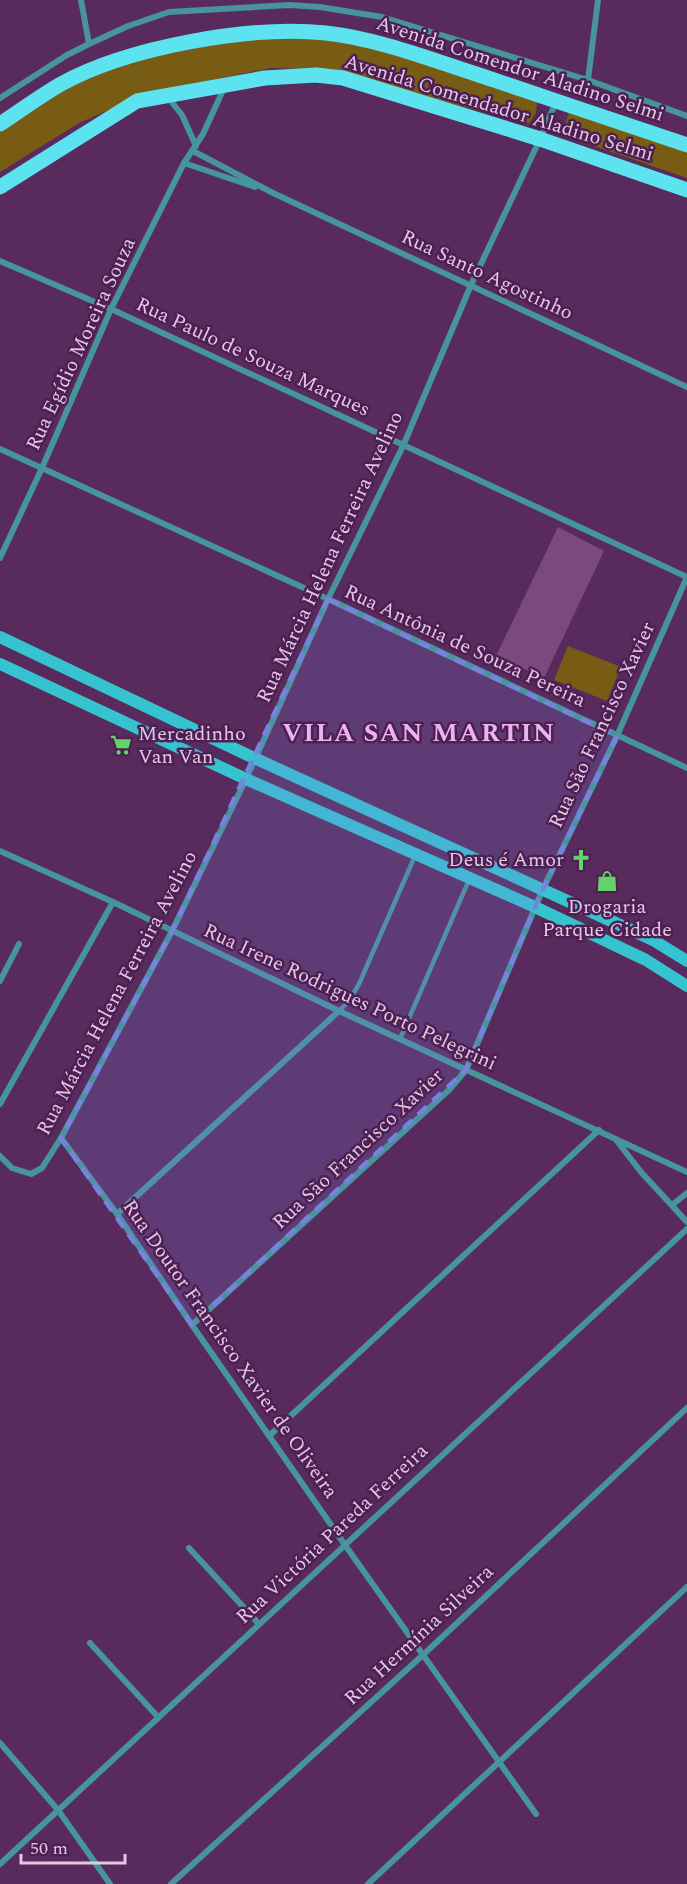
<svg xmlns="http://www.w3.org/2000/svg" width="687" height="1884" viewBox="0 0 687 1884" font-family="Spectral,serif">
	<rect width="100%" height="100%" fill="#592a5d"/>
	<!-- green -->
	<g fill="#795c13">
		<path d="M283 35 372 45 537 102 536 113 529 124 318 69 271 68 147 93 79 123 0 172V128L66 85 188 44Z"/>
		<path d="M569 112 687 150V178L562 135Z"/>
		<path d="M568 646 621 667 607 701 554 680Z"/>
	</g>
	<!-- building -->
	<path fill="#7b497e" d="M558 527 604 551 544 678 496 656Z"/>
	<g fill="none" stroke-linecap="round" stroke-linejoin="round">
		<!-- lane -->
		<g stroke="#46949c" stroke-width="4.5">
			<path d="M339 1011 349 1001 359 984 415 856"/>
			<path d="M400 1039 469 880"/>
		</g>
		<!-- street -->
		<g stroke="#46949c" stroke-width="6">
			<path d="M81 0 89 44"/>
			<path d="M588 80 598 0"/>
			<path d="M167 96 182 115 196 146"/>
			<path d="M0 98 67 55 89 44 128 26 169 12 289 5 320 7 382 17 588 80 687 116"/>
			<path d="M193 151 273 193 687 387"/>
			<path d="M184 163 255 187"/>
			<path d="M0 261 111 309 687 577"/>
			<path d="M0 449 328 599 687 768"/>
			<path d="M0 558 42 468 111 309 184 163 203 134 225 86"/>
			<path d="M0 851 113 902 339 1011 687 1172"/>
			<path d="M0 981 19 944"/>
			<path d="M0 1104 113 902"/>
			<path d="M61 1138 117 1214 192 1325 345 1545 536 1814"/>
			<path d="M617 1141 641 1172 687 1222"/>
			<path d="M0 1156 12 1168 31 1174 42 1168 61 1138 172 931 246 779 328 599 403 446 471 285 540 139 556 102"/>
			<path d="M672 1205 687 1193"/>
			<path d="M117 1214 339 1011"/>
			<path d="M192 1325 449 1090 466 1070 543 889 617 736 687 577"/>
			<path d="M269 1436 599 1130"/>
			<path d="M189 1548 259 1624"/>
			<path d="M90 1643 158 1717"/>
			<path d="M0 1743 58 1810 110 1884"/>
			<path d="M0 1864 687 1229"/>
			<path d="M171 1884 424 1654 687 1408"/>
			<path d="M368 1884 687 1587"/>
		</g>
		<!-- secondary -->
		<g stroke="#35c3d0" stroke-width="12">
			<path d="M0 637 254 758 653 940 687 961"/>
			<path d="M0 664 246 779 535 907 646 960 687 986"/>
		</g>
		<!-- primary -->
		<g stroke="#5de2ef" stroke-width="15">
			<path d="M0 124C20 111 40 96 61 84 128 47 251 25 326 33 378 39 427 58 476 74 546 97 617 122 687 145"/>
			<path d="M0 187 137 101 265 78 316 75 343 78 540 139 687 190"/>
		</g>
	</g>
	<!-- marked area -->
	<path fill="#7684dd" fill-opacity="0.2" stroke="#7684dd" stroke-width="4.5" stroke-dasharray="12 8" stroke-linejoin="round" d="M328 599 617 736 543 889 466 1070 192 1325 61 1138 172 931Z"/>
	<!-- icons -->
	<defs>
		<symbol id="supermarket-bare" viewBox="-9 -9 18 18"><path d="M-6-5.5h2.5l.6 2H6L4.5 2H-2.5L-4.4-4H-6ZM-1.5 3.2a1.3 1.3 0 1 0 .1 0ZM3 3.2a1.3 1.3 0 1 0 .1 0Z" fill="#62d469" stroke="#4e1f52" stroke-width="2.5" paint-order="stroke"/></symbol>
		<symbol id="church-bare" viewBox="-9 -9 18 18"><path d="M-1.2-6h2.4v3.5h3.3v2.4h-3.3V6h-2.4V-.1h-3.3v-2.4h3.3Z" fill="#62d469" stroke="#4e1f52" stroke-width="2.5" paint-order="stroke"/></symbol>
		<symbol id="shop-bare" viewBox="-9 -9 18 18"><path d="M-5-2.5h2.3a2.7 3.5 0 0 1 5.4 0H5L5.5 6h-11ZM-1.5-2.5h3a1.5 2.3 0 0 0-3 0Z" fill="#62d469" stroke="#4e1f52" stroke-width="2.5" paint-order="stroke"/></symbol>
	</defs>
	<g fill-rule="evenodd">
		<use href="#supermarket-bare" x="106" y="730" width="30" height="30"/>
		<use href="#church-bare" x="566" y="845" width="30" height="30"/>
		<use href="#shop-bare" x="592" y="866" width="30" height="30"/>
	</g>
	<g text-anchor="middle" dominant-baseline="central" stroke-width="5" stroke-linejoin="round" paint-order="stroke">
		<!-- street labels -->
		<g font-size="20" fill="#e3c7e4" stroke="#4e1f52">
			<text transform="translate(520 69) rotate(18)">Avenida Comendor Aladino Selmi</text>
			<text transform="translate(499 108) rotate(17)">Avenida Comendador Aladino Selmi</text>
			<text transform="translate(487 275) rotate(25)">Rua Santo Agostinho</text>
			<text transform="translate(81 344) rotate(-65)">Rua Egídio Moreira Souza</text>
			<text transform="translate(253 357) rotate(25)">Rua Paulo de Souza Marques</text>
			<text transform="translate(330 557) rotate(-65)">Rua Márcia Helena Ferreira Avelino</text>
			<text transform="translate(465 646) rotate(25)">Rua Antônia de Souza Pereira</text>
			<text transform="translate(602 725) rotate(-65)">Rua São Francisco Xavier</text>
			<text transform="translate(117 993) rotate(-62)">Rua Márcia Helena Ferreira Avelino</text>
			<text transform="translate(350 997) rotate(25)">Rua Irene Rodrigues Porto Pelegrini</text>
			<text transform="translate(358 1149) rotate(-43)">Rua São Francisco Xavier</text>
			<text transform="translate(230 1349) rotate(55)">Rua Doutor Francisco Xavier de Oliveira</text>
			<text transform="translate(332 1534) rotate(-43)">Rua Victória Pareda Ferreira</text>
			<text transform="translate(419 1635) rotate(-43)">Rua Hermínia Silveira</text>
		</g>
		<!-- poi labels -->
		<g font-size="20" fill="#e3c7e4" stroke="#4e1f52" text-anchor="start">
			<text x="138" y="734">Mercadinho<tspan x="138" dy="23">Van Van</tspan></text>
			<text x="564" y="860" text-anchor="end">Deus é Amor</text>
			<text x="607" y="907" text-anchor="middle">Drogaria<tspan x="607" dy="23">Parque Cidade</tspan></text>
		</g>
		<!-- district labels -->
		<g font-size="26" font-weight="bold" letter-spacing="1.5" fill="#ecb4ef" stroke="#4e1f52">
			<text x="419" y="733">VILA SAN MARTIN</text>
		</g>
	</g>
	<!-- scale -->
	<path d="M21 1854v9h104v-9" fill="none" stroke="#e3c7e4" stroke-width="3"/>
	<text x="30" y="1854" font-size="18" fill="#e3c7e4" stroke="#4e1f52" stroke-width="4.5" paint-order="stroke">50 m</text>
</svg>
